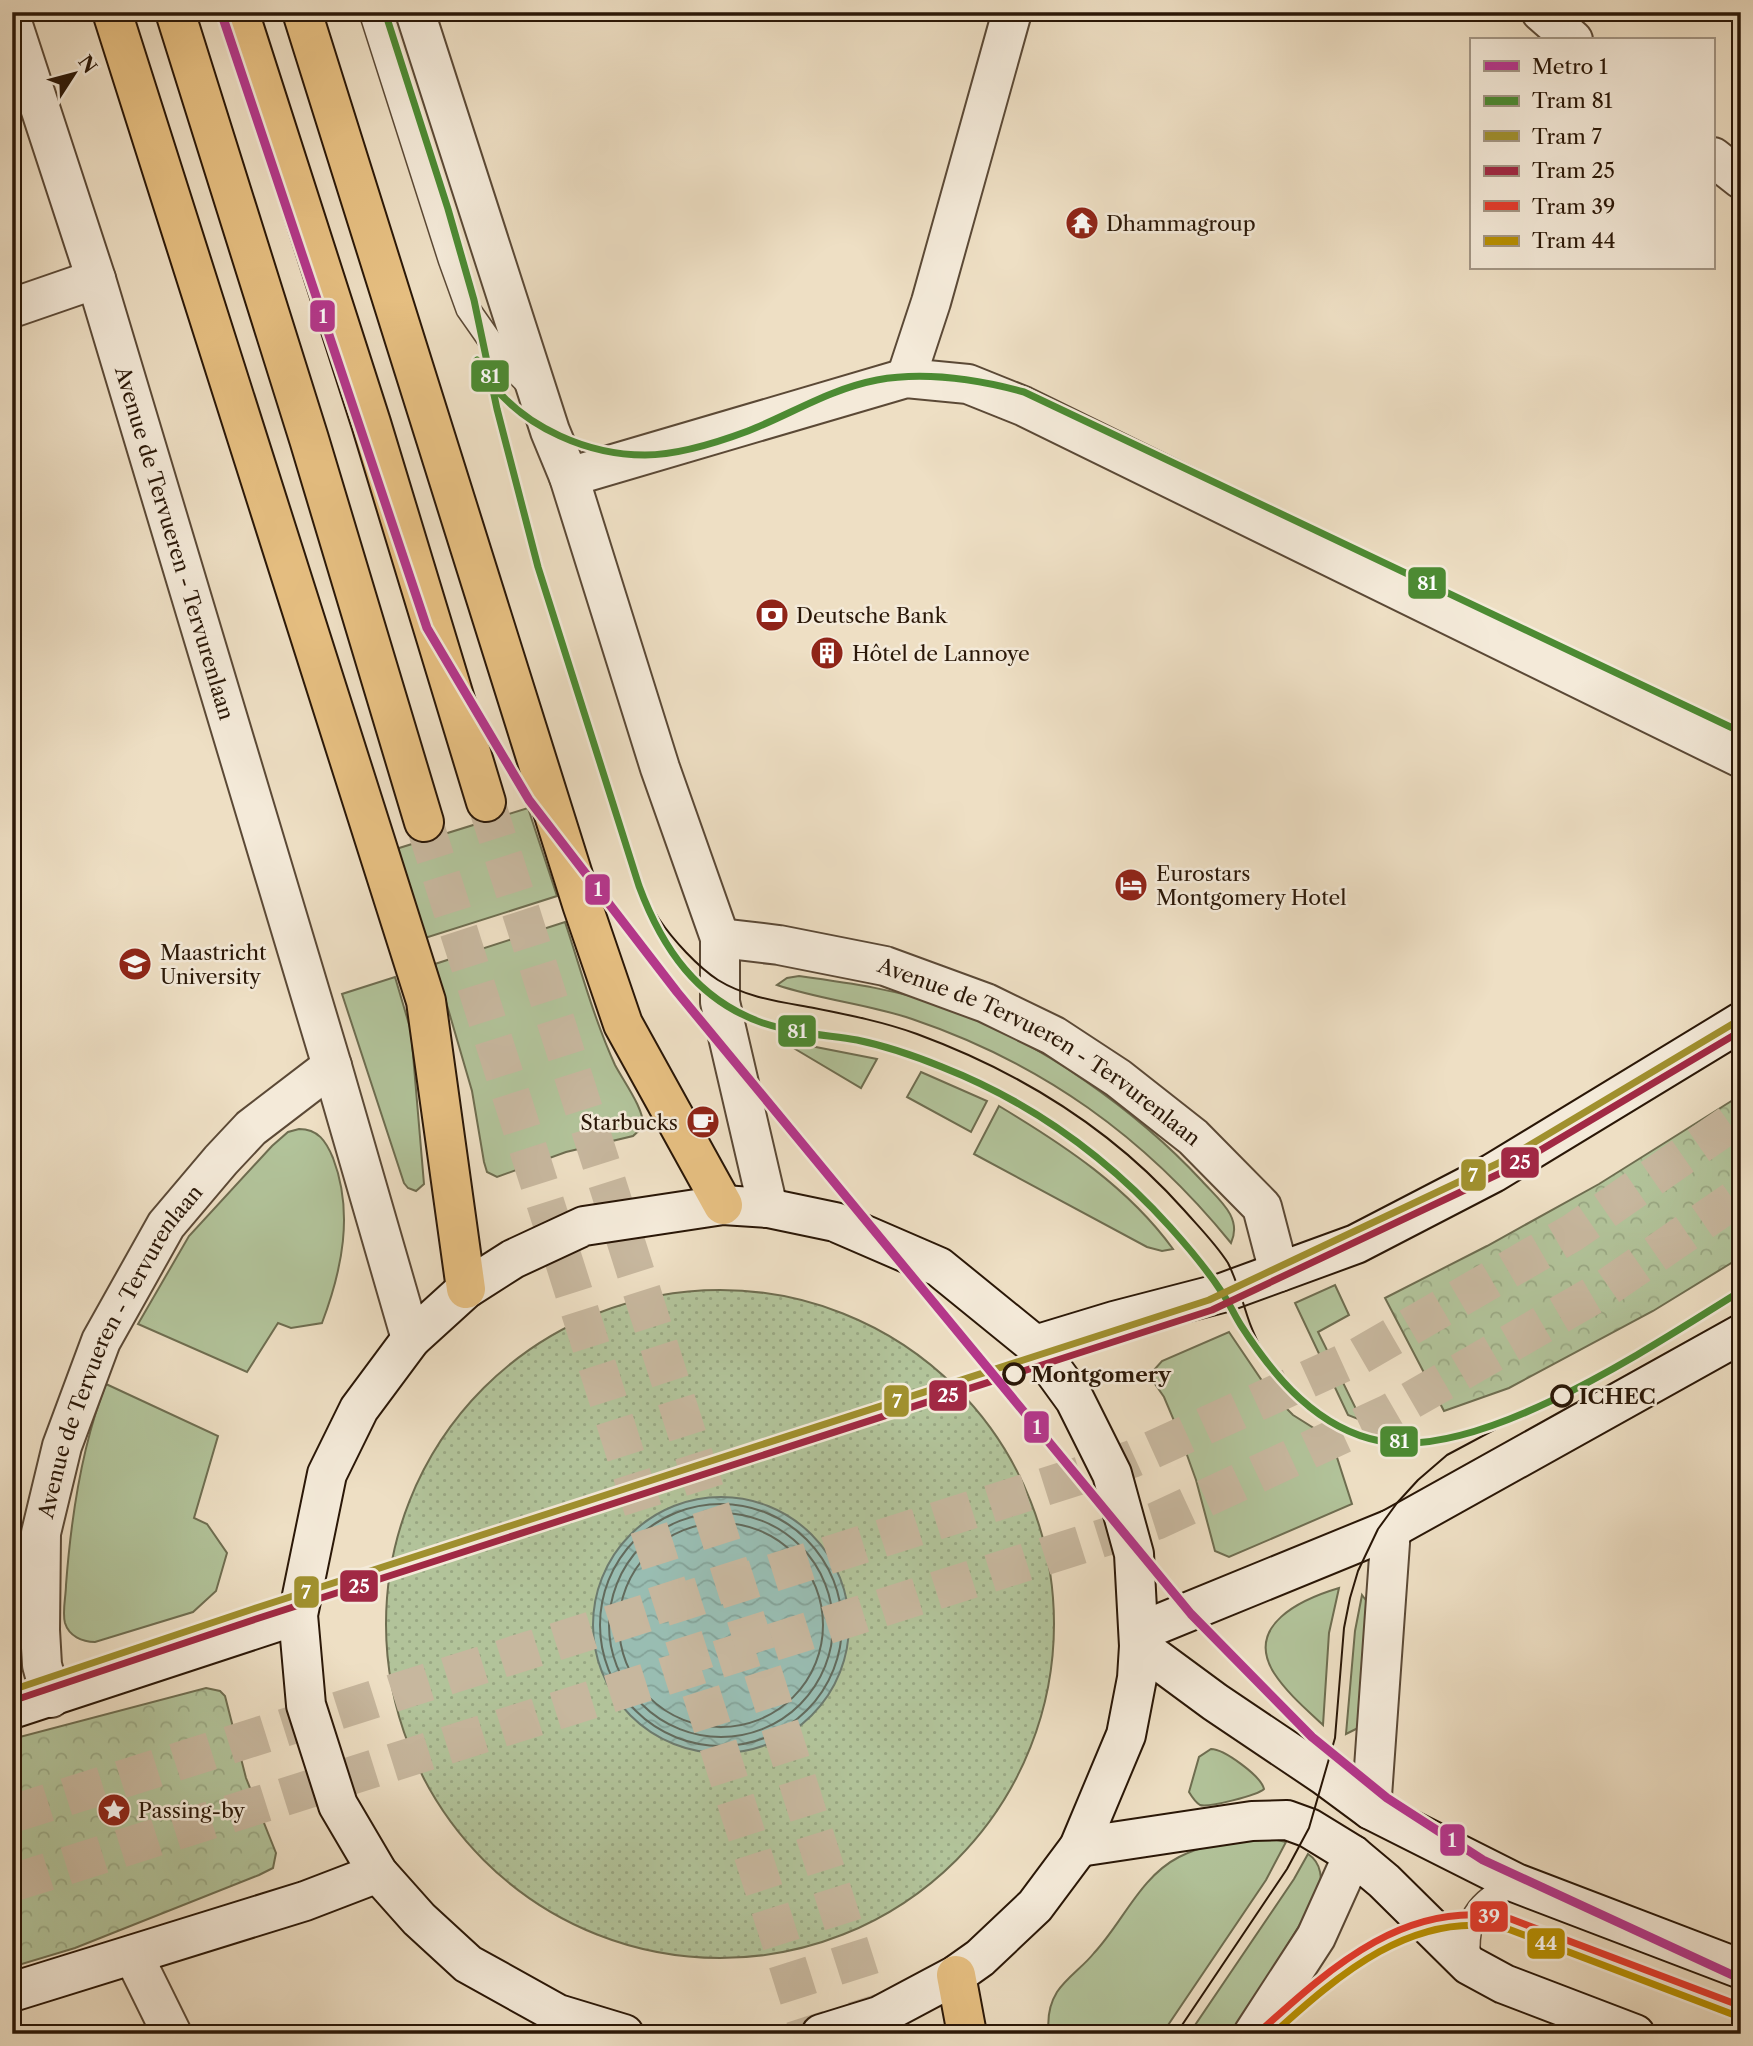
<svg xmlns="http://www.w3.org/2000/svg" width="1753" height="2046" viewBox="0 0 1753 2046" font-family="'Libre Caslon Text',serif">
	<defs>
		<pattern id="park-crowns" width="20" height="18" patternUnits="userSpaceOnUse" patternTransform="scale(1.75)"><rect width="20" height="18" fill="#b2c39a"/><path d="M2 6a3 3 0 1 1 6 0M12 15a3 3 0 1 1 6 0" fill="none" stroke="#99a783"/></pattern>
		<pattern id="garden-dots" width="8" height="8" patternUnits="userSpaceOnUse" patternTransform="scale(1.75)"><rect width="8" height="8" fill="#b2c39a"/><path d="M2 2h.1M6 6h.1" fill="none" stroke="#99a783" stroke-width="1.8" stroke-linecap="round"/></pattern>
		<pattern id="water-waves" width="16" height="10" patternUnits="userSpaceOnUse" patternTransform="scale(1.75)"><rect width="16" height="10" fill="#99bdb2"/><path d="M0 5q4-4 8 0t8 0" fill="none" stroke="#84a298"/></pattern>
	</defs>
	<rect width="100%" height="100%" fill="#eedfc4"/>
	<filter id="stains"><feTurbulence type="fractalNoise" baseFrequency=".00286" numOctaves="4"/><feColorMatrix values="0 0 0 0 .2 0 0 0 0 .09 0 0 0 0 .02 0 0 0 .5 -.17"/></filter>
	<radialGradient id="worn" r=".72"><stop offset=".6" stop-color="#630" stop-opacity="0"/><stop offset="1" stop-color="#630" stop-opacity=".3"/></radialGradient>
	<!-- grass -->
	<g fill="#b2c39a" stroke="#6e6d50" stroke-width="2">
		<path d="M528 808 557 896 425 938 396 849Z"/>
		<path d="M565 922C581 970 594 1019 615 1065 624 1082 645 1110 643 1127L633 1136 566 1152 497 1177 487 1172 484 1162 472 1091 435 964Z"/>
		<path d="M799 976C850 983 900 990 949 1008 1040 1042 1136 1110 1202 1181 1218 1199 1243 1217 1231 1243 1145 1137 1042 1063 912 1019 868 1004 821 1000 777 985L787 978Z"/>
		<path d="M395 977 411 1031 424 1184 416 1191 408 1188 404 1183 342 994Z"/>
		<path d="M780 1040 877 1059 861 1088Z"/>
		<path d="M921 1072 987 1101 971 1132 907 1097Z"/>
		<path d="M999 1106C1064 1145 1128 1187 1173 1249L1162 1251 1147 1247 974 1154Z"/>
		<path d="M299 1129C318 1129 326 1141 333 1158 354 1213 342 1270 322 1323L291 1328 278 1323 247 1372 138 1324 189 1236 272 1146 288 1132Z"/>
		<path d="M1335 1285 1349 1315 1318 1332 1359 1415 1358 1419 1348 1415 1295 1303Z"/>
		<path d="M1229 1332 1269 1391 1293 1415 1331 1439 1352 1504 1229 1557 1215 1551 1196 1480 1178 1430 1164 1397 1153 1381 1154 1370 1162 1361Z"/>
		<path d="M106 1384 218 1436 194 1518 207 1524 227 1553 216 1591 193 1612 95 1642C82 1642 69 1636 65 1623 62 1612 66 1596 66 1585 71 1518 81 1447 106 1384Z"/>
		<path d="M1339 1588 1329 1633 1323 1725C1306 1709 1287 1693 1274 1673 1244 1625 1302 1599 1339 1588Z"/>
		<path d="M1362 1595 1368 1603 1358 1728 1346 1734 1355 1631Z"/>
		<path d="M1211 1749C1224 1749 1261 1776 1264 1789 1258 1795 1208 1808 1200 1805 1195 1802 1192 1797 1189 1792L1199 1757Z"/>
		<path d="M1263 1837 1286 1842 1266 1880 1162 2034H1049C1047 2019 1049 2005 1057 1992 1067 1977 1083 1967 1094 1953 1123 1922 1140 1877 1179 1857 1206 1843 1234 1841 1263 1837Z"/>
		<path d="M1308 1854C1322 1863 1323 1880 1318 1895L1233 2034H1189L1294 1879Z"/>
	</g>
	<!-- park -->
	<g fill="url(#park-crowns)" stroke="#6e6d50" stroke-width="2">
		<path d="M1741 1095V1257L1653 1311 1509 1388 1444 1411 1385 1298 1487 1246 1599 1184Z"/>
		<path d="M206 1688 220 1691 225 1696 246 1778 276 1853 273 1868 259 1875 75 1948 12 1967V1739Z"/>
	</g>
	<!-- garden -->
	<circle fill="url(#garden-dots)" stroke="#6e6d50" stroke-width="2" cx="720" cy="1624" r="334"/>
	<!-- water -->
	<circle fill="url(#water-waves)" stroke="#6d7b6e" stroke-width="2" cx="721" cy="1625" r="128"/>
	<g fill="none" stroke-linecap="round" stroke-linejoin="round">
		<!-- shore -->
		<g stroke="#626a5c" stroke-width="2">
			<circle cx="721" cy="1625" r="121"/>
			<circle cx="721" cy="1625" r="112"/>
			<circle cx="721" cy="1625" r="102"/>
		</g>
		<!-- primary-tunnel -->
		<g stroke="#c7b79e" stroke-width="38" stroke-dasharray="38 19" stroke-linecap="butt">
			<path d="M12 1814 1132 1459 1359 1356 1572 1233 1741 1116"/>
			<path d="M12 1883 1156 1521 1389 1413 1606 1288 1741 1195"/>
		</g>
		<!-- trunk-tunnel -->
		<g stroke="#c7b79e" stroke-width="38" stroke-dasharray="38 19" stroke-linecap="butt">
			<path d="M486 802 878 2034"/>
			<path d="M424 822 810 2034"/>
		</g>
		<defs>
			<g id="service">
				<path d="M371 12 450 259 468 309 503 359 529 385"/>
				<path d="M1469 1965C1464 1920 1475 1903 1516 1883"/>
			</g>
			<g id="minor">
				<path d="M415 12 550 431 569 477 660 768 720 938V1002L768 1208"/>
				<path d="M1541 12 1573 40"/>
				<path id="s1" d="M12 22 96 279 332 1066 411 1339"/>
				<path d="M1713 157 1741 179"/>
				<path d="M12 308 96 279"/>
				<path d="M906 378 931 302 1012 12"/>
				<path d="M569 477 906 378 968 384 1023 406 1741 758"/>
				<path id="s2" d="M720 938 779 945 885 966 986 1003 1054 1036 1118 1078 1193 1137 1262 1207 1279 1272"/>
				<path id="s3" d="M51 1698 42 1665 40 1630 41 1533 62 1446 101 1341 166 1225 221 1160 251 1128 332 1066"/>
				<path d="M1371 1810 1391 1529"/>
				<path d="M133 1955 172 2034"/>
				<path d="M1253 2034 1316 1937 1353 1855"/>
			</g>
			<g id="secondary">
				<path d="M1035 1345 1114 1321 1222 1293 1356 1244 1493 1173 1741 1022"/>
				<path d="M1139 1632 1391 1529 1741 1334"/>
				<path d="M1139 1646 1215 1702 1325 1776 1371 1810 1516 1883 1741 1969"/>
				<path d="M12 1709 298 1615"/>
				<path d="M1079 1847 1252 1821 1287 1820 1309 1828 1353 1855 1384 1881 1469 1965 1504 1984 1635 2034"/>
				<path d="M12 1992 305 1901 378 1873"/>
				<path d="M624 2034 558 2014 468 1964 419 1919 378 1873 338 1805 306 1705 298 1615 327 1474 359 1409 411 1339 466 1289 513 1259 584 1226 723 1205 768 1208 835 1222 939 1267 1035 1345 1075 1400 1112 1474 1134 1554 1139 1646 1137 1678 1126 1735 1079 1847 1035 1906 980 1958 956 1975 879 2016 821 2034"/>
			</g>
			<path id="primary" d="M956 1975 967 2034"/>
			<g id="trunk">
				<path d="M112 12 426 1001 466 1289"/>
				<path d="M175 12 309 439 424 822"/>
				<path d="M239 12 371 423 486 802"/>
				<path d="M302 12 582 904 623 1024 723 1205"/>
			</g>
		</defs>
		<!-- service casing -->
		<use href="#service" stroke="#5b4936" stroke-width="26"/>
		<!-- minor casing -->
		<use href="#minor" stroke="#5b4936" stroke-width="42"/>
		<!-- secondary casing -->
		<use href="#secondary" stroke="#2a1707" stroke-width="42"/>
		<!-- primary casing -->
		<use href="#primary" stroke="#2a1707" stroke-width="42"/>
		<!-- trunk casing -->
		<use href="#trunk" stroke="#2a1707" stroke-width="42"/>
		<!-- service -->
		<use href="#service" stroke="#f4ead9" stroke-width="23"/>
		<!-- minor -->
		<use href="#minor" stroke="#f4ead9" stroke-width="38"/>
		<!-- secondary -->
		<use href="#secondary" stroke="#f4ead9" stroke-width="38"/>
		<!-- primary -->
		<use href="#primary" stroke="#e7c082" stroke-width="38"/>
		<!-- trunk -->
		<use href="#trunk" stroke="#e7c082" stroke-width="38"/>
		<!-- tram -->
		<g stroke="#2a1707" stroke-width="2">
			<path d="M629 858C639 878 647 901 659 919 673 940 698 967 718 980 747 998 782 1002 814 1008 849 1015 884 1022 917 1034 1020 1072 1111 1128 1184 1210 1199 1227 1216 1244 1228 1263 1237 1281 1242 1300 1248 1318 1252 1331 1259 1344 1265 1357"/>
			<path d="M1176 2034 1287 1869 1309 1828 1335 1738 1344 1628 1350 1598 1358 1571 1378 1529 1397 1503 1418 1480 1447 1455 1535 1408"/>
		</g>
		<defs>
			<g id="tram-1">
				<path d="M385 12 448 209 474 300 497 409 538 567 639 886C662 948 697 1000 763 1023 793 1033 826 1035 857 1040 886 1046 915 1056 942 1067 1031 1102 1106 1156 1170 1227 1188 1247 1206 1268 1221 1291 1229 1302 1234 1315 1242 1327 1275 1378 1318 1429 1380 1441 1482 1461 1655 1344 1741 1291"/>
				<path d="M477 360C482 367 485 376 491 383 526 428 588 455 645 455 679 455 716 443 748 431 791 414 830 389 877 380 926 371 976 379 1024 392L1741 732"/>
			</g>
			<path id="tram-2" d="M12 1690 253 1609 1209 1300 1503 1161 1741 1019"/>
			<path id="tram-3" d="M15 1700 256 1619 1212 1310 1507 1170 1741 1031"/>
			<path id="tram-4" d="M1257 2034C1329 1969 1407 1896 1511 1919L1741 2006"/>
			<path id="tram-5" d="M1273 2034C1338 1975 1414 1908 1508 1929L1737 2016"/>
		</defs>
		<!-- tram-1 casing -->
		<use href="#tram-1" stroke="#f4ead9" stroke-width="12"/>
		<!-- tram-2 casing -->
		<use href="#tram-2" stroke="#f4ead9" stroke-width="12"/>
		<!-- tram-3 casing -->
		<use href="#tram-3" stroke="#f4ead9" stroke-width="12"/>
		<!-- tram-4 casing -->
		<use href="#tram-4" stroke="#f4ead9" stroke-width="12"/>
		<!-- tram-5 casing -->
		<use href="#tram-5" stroke="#f4ead9" stroke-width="12"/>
		<!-- tram-1 -->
		<use href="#tram-1" stroke="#4c8b33" stroke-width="7"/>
		<!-- tram-2 -->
		<use href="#tram-2" stroke="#a0902e" stroke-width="7"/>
		<!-- tram-3 -->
		<use href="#tram-3" stroke="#a12944" stroke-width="7"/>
		<!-- tram-4 -->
		<use href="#tram-4" stroke="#e43c2e" stroke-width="7"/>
		<!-- tram-5 -->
		<use href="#tram-5" stroke="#b78f02" stroke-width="7"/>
		<defs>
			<path id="metro-1" d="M221 12 427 628 529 800 677 992 1191 1614 1312 1737 1387 1798 1483 1860 1741 1979"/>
		</defs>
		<!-- metro-1 casing -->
		<use href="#metro-1" stroke="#f4ead9" stroke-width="14"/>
		<!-- metro-1 -->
		<use href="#metro-1" stroke="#b5378c" stroke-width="9"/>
	</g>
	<!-- icons -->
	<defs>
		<symbol id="temple-disc" viewBox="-11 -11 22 22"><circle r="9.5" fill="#8f2418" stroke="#f4ead9"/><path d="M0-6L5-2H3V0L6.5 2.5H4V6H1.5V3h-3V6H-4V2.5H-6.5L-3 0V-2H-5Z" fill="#fff"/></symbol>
		<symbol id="bank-disc" viewBox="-11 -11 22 22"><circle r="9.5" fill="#8f2418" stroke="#f4ead9"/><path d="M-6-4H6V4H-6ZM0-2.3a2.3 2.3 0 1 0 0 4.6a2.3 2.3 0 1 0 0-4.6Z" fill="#fff"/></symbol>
		<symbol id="building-disc" viewBox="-11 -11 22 22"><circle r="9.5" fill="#8f2418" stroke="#f4ead9"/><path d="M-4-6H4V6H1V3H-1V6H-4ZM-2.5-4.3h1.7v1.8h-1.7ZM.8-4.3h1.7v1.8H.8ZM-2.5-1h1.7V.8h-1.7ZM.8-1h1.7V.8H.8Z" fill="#fff"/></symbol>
		<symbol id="hotel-disc" viewBox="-11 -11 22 22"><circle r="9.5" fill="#8f2418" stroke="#f4ead9"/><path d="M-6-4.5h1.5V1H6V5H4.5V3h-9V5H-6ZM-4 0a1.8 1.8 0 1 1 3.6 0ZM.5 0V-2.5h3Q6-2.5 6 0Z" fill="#fff"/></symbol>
		<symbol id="university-disc" viewBox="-11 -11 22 22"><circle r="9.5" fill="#8f2418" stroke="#f4ead9"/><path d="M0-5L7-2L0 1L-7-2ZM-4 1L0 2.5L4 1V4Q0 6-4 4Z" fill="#fff"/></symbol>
		<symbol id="cafe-disc" viewBox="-11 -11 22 22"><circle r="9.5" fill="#8f2418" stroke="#f4ead9"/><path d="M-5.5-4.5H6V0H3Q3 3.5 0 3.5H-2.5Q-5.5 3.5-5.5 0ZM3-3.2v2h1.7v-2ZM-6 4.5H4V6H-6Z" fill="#fff"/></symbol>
		<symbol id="sight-disc" viewBox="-11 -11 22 22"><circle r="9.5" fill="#8f2418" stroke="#f4ead9"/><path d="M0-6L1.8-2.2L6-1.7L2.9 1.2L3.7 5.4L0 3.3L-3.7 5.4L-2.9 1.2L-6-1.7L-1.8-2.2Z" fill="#fff"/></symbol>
	</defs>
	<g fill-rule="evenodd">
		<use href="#temple-disc" x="1063" y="204" width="38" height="38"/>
		<use href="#bank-disc" x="753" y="596" width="38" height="38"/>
		<use href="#building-disc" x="808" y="634" width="38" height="38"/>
		<use href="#hotel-disc" x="1112" y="866" width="38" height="38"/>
		<use href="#university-disc" x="116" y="945" width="38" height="38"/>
		<use href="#cafe-disc" x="684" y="1103" width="38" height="38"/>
		<use href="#sight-disc" x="95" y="1791" width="38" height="38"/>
	</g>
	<!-- markers -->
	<g fill="#f4ead9" stroke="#2a1707" stroke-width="3.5">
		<circle cx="1014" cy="1374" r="10"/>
		<circle cx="1562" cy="1396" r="10"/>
	</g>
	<g text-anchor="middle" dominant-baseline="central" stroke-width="5" stroke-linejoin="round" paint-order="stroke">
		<!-- poi labels -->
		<g font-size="21" fill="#2a1707" stroke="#f4ead9" text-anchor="start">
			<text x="1106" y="223">Dhammagroup</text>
			<text x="796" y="615">Deutsche Bank</text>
			<text x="852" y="653">Hôtel de Lannoye</text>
			<text x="1156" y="873">Eurostars<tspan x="1156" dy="24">Montgomery Hotel</tspan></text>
			<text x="160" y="952">Maastricht<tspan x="160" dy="24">University</tspan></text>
			<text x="678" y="1122" text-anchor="end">Starbucks</text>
			<text x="138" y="1810">Passing-by</text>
		</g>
		<!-- street labels -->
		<g font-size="21" fill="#2a1707" stroke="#f4ead9">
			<text stroke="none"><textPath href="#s1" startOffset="546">Avenue de Tervueren - Tervurenlaan</textPath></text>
			<text stroke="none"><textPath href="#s2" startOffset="345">Avenue de Tervueren - Tervurenlaan</textPath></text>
			<text stroke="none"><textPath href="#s3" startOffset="366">Avenue de Tervueren - Tervurenlaan</textPath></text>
		</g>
		<!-- stop labels -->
		<g font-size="21" font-weight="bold" fill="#2a1707" stroke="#f4ead9" text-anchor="start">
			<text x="1031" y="1374">Montgomery</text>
			<text x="1579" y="1396">ICHEC</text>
		</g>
	</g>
	<g stroke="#f4ead9" stroke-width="2.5">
		<rect x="309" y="299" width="27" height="34" rx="7" fill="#b5378c"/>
		<rect x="470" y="359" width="40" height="34" rx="7" fill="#4c8b33"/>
		<rect x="1407" y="566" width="40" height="34" rx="7" fill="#4c8b33"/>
		<rect x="584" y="873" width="27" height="33" rx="7" fill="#b5378c"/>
		<rect x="777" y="1014" width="40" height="34" rx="7" fill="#4c8b33"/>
		<rect x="1500" y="1146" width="40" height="33" rx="7" fill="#a12944"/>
		<rect x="1460" y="1158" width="27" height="34" rx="7" fill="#a0902e"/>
		<rect x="928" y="1379" width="40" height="33" rx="7" fill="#a12944"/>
		<rect x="883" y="1384" width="27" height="34" rx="7" fill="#a0902e"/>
		<rect x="1023" y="1410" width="27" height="34" rx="7" fill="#b5378c"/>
		<rect x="1379" y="1425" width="40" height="33" rx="7" fill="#4c8b33"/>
		<rect x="339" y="1569" width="40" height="34" rx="7" fill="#a12944"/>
		<rect x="293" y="1575" width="27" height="34" rx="7" fill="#a0902e"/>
		<rect x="1439" y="1823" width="27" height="34" rx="7" fill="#b5378c"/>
		<rect x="1469" y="1900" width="40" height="33" rx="7" fill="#e43c2e"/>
		<rect x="1526" y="1927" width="40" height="33" rx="7" fill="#b78f02"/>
	</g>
	<g font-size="19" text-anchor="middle" font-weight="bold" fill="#fff">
		<text x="323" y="323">1</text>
		<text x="490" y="383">81</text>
		<text x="1427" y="590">81</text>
		<text x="598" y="896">1</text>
		<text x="797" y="1038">81</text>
		<text x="1520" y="1169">25</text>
		<text x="1473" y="1182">7</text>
		<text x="948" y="1402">25</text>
		<text x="897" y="1408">7</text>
		<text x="1037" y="1434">1</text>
		<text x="1399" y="1448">81</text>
		<text x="359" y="1593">25</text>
		<text x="306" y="1599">7</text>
		<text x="1452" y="1847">1</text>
		<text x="1489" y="1923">39</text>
		<text x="1546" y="1950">44</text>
	</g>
	<!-- margin -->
	<rect width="1753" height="2046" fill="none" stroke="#eedfc4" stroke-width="42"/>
	<rect x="14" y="14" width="1725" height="2018" fill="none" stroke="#2a1707" stroke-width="3.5"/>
	<rect x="21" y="21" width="1711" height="2004" fill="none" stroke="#2a1707" stroke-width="2"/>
	<!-- legend -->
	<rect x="1470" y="38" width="245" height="231" fill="#f4ead9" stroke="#a39685" stroke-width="2"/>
	<rect x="1484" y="61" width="35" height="10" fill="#b5378c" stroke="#a39685" stroke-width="2"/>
	<text x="1532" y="74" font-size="21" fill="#2a1707">Metro 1</text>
	<rect x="1484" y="96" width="35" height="10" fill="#4c8b33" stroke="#a39685" stroke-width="2"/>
	<text x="1532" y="108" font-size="21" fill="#2a1707">Tram 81</text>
	<rect x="1484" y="131" width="35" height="10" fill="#a0902e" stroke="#a39685" stroke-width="2"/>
	<text x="1532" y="144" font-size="21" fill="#2a1707">Tram 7</text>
	<rect x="1484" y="166" width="35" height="10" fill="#a12944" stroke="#a39685" stroke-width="2"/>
	<text x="1532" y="178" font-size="21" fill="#2a1707">Tram 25</text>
	<rect x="1484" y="201" width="35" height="10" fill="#e43c2e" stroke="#a39685" stroke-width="2"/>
	<text x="1532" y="214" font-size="21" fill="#2a1707">Tram 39</text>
	<rect x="1484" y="236" width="35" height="10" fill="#b78f02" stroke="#a39685" stroke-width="2"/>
	<text x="1532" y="248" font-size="21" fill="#2a1707">Tram 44</text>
	<!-- north arrow -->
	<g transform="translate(74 74) rotate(54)" stroke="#f4ead9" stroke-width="5" paint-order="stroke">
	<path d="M0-5L12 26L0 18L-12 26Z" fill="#2a1707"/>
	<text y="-10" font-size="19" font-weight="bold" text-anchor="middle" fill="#2a1707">N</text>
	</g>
	<rect width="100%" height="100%" filter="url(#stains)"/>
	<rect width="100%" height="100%" fill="url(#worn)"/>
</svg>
